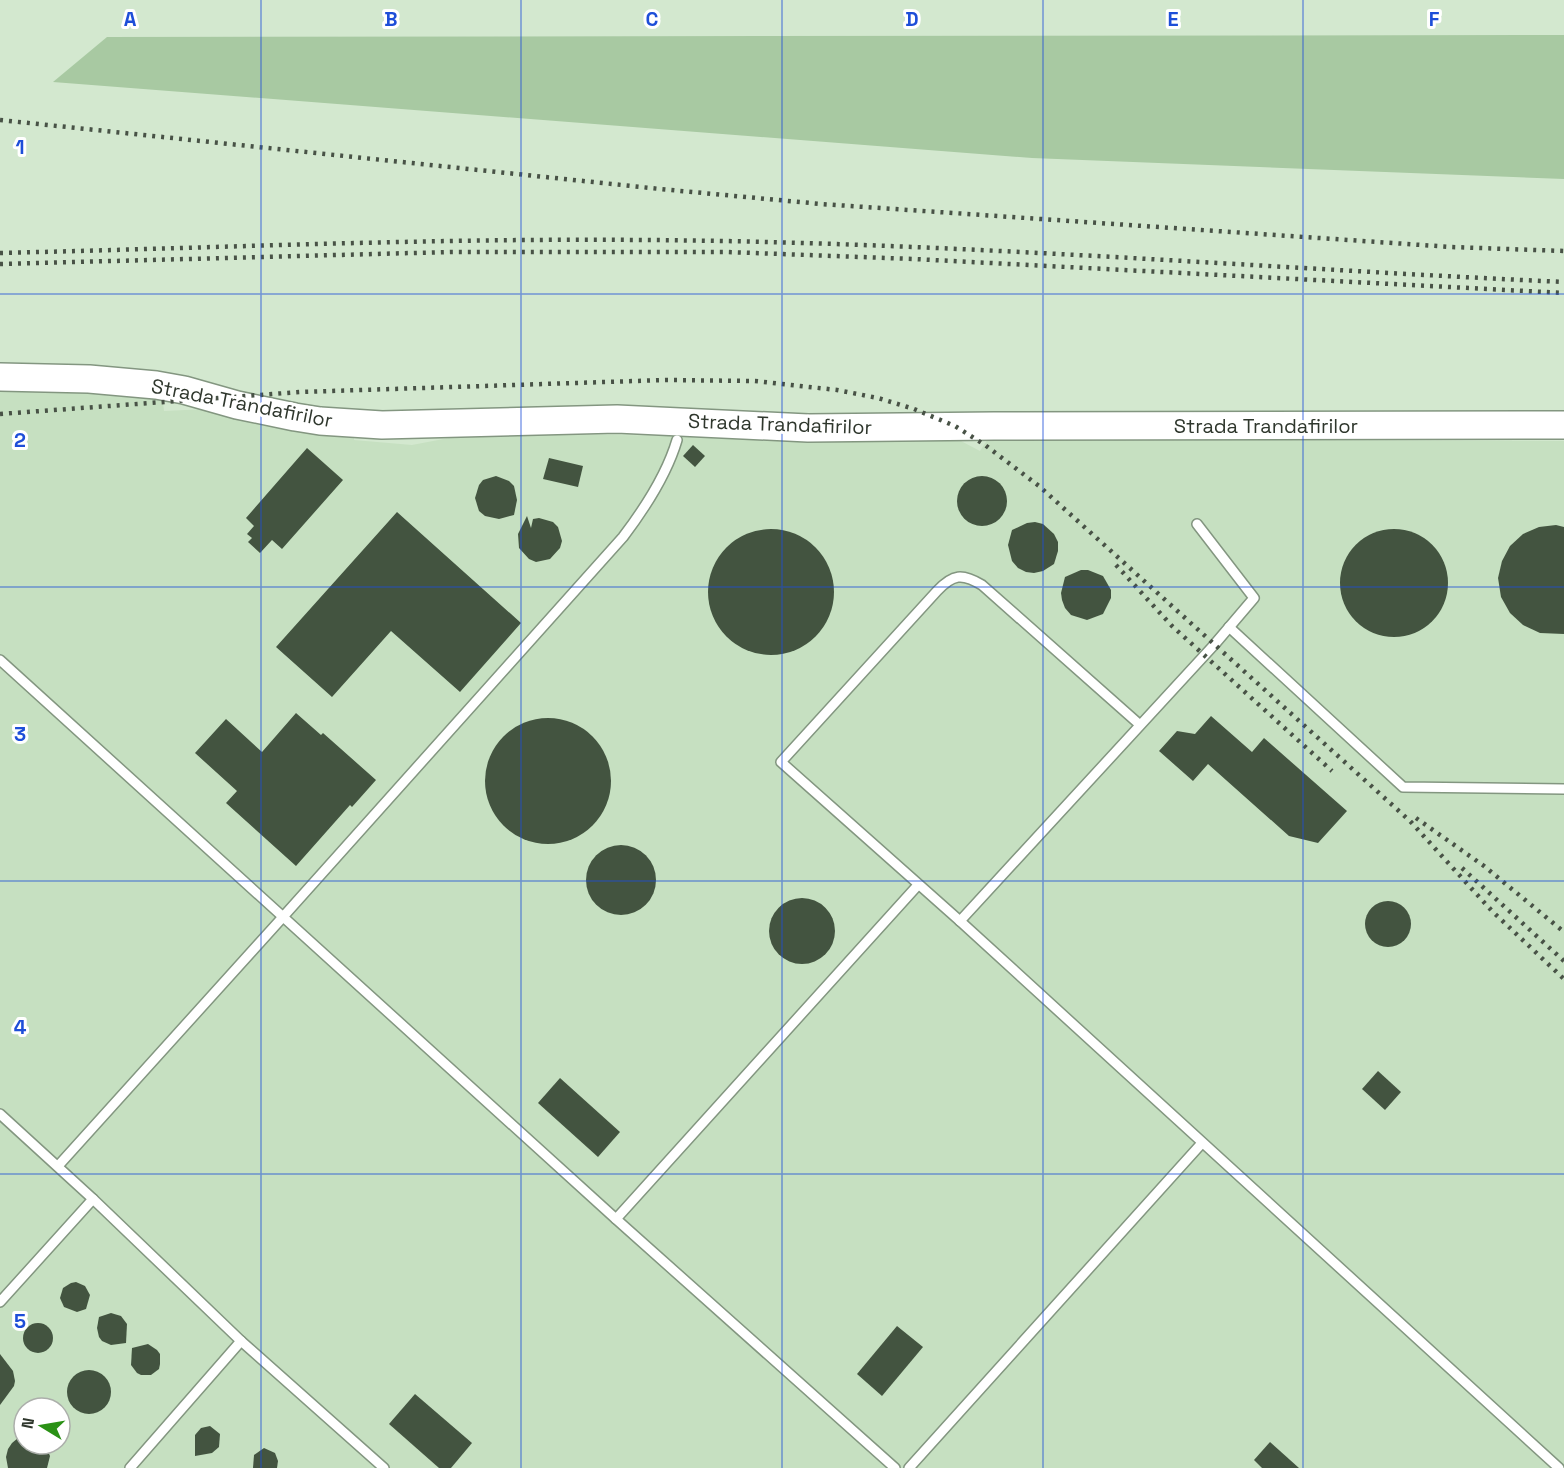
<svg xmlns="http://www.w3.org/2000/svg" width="1564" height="1468" viewBox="0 0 1564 1468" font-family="'Space Grotesk',sans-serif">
	<rect width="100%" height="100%" fill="#d3e8cf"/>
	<!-- built -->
	<path fill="#c6e0c1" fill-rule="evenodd" d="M0 387 162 395 164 411 207 409 354 434V440L412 445 454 437 519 434 952 439 961 441 980 451 988 439 1564 441V1468H0ZM24 1408H60V1444H24Z"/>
	<!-- green -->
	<path fill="#a8c9a2" d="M1564 35V179L1032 158 53 82 107 37Z"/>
	<!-- building -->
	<g fill="#435440">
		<path d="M693 445 705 456 695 467 683 456Z"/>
		<path d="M307 448 343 480 282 549 272 540 260 553 248 542 252 538 247 534 254 526 246 518Z"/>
		<path d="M549 458 583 466 578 487 543 479Z"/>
		<path d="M496 476 509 481 514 486 517 500 514 515 499 519 485 516 479 511 475 498 479 485 483 480Z"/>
		<circle cx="982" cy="501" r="25"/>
		<path d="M397 512 521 623 460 692 391 631 332 697 276 647Z"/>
		<path d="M527 516 531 528 533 519 539 518 553 522 558 527 562 541 560 548 550 559 536 562 529 559 519 548 518 534Z"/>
		<path d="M1035 522 1043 524 1054 534 1058 542V551L1054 564 1043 571 1034 573 1026 572 1018 568 1012 561 1008 545 1012 530 1027 523Z"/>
		<path d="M1556 525 1564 527V634L1540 633 1523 625 1510 613 1501 597 1498 578 1502 561 1510 546 1523 534 1539 527Z"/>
		<circle cx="1394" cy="583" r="54"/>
		<circle cx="771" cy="592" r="63"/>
		<path d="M1081 570H1088L1103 576 1111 590V598L1103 614 1087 620 1071 615 1065 608 1062 600 1061 593 1065 577Z"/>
		<path d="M296 713 321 735 323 733 376 780 352 807 350 805 296 866 226 803 237 791 195 753 226 719 262 752Z"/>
		<path d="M1211 716 1252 752 1264 738 1347 811 1318 843 1289 836 1208 764 1193 781 1159 751 1177 731 1195 734Z"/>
		<circle cx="548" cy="781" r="63"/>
		<circle cx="621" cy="880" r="35"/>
		<circle cx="802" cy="931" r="33"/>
		<circle cx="1388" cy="924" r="23"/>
		<path d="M1378 1071 1401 1092 1385 1110 1362 1089Z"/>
		<path d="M560 1078 620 1132 598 1157 538 1103Z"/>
		<path d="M76 1282 85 1286 90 1295 86 1309 77 1312 64 1307 60 1298 63 1288 71 1283Z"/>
		<path d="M111 1313 121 1316 127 1324 126 1343 111 1345 102 1341 99 1337 97 1328 99 1317Z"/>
		<circle cx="38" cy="1338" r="15"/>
		<path d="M897 1326 923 1347 882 1396 857 1374Z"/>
		<path d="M148 1344 157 1350 160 1354V1364L159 1369 151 1375H141L137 1373 131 1365 132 1348Z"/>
		<path d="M0 1354 13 1371 15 1381 14 1386 0 1405Z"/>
		<circle cx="89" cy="1392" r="22"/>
		<path d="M415 1394 472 1443 451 1468H439L389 1424Z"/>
		<path d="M210 1426 220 1434 219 1447 212 1453 195 1456V1435L201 1428Z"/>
		<path d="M24 1433V1444H45L50 1456 47 1468H8L6 1457 8 1449 12 1443Z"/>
		<path d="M1270 1442 1299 1468H1262L1254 1460Z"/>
		<path d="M264 1448 275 1453 278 1461 277 1468H253L254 1455Z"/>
	</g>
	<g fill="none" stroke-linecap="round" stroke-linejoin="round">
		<defs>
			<g id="service">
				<path d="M1229 627 1403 787 1564 789"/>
				<path d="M0 660 616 1219 895 1468"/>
				<path d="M1139 724 982 585C962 573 953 574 937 591L781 762 960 921 1559 1468"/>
				<path d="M960 921 1214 645 1254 598 1197 524"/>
				<path d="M0 1114 93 1199 241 1341 384 1468"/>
				<path d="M58 1166 282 918 623 537C645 508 667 474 677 440"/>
				<path d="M616 1219 918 885"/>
				<path d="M0 1302 93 1199"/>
				<path d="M130 1468 241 1341"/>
				<path d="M909 1468 1202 1143"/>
			</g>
			<path id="secondary" d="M0 377 89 379 156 385 184 390 237 405 295 417 320 421 382 425 617 419 808 428 994 426 1564 425"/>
		</defs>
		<!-- service casing -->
		<use href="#service" stroke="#839680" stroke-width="12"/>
		<!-- secondary casing -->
		<use href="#secondary" stroke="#839680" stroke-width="30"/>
		<!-- service -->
		<use href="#service" stroke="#fff" stroke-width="9"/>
		<!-- secondary -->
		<use href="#secondary" stroke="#fff" stroke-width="27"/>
		<!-- rail -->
		<g stroke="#485246" stroke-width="4.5" stroke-dasharray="3 6" stroke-linecap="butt">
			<path d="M0 120 660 189 821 204 1451 247 1564 251"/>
			<path d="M0 253C215 248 430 238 645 240 951 242 1258 268 1564 282"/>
			<path d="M0 264 450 252H727L914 259 1564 293"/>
			<path d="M0 414 300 392 666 380 755 381 837 390 878 398 914 409 955 426 985 445 1039 486 1410 821 1492 911 1564 979"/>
			<path d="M1116 565 1172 626 1332 771"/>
			<path d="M1416 818 1484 866 1564 932"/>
			<path d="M1462 868 1564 961"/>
		</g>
	</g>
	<!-- grid -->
	<path fill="none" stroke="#1d4ed8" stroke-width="1.5" stroke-opacity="0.55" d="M261 0V1468M521 0V1468M782 0V1468M1043 0V1468M1303 0V1468M0 294H1564M0 587H1564M0 881H1564M0 1174H1564"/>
	<g text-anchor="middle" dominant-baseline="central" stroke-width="6" stroke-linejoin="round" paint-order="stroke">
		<!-- street labels -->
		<g font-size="20" fill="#2f372d" stroke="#fff">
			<text transform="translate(242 403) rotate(11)">Strada Trandafirilor</text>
			<text transform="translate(780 424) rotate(2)">Strada Trandafirilor</text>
			<text x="1266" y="426">Strada Trandafirilor</text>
		</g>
	</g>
	<g font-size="20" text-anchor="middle" font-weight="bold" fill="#1d4ed8" stroke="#fff" stroke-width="6" stroke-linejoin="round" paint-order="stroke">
		<text x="130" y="26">A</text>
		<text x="391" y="26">B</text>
		<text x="652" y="26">C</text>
		<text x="912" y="26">D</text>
		<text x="1173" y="26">E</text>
		<text x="1434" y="26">F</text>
		<text x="20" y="154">1</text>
		<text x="20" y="447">2</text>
		<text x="20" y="741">3</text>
		<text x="20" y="1034">4</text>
		<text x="20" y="1328">5</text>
	</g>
	<!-- north arrow -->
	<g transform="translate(42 1426) rotate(281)"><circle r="28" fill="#ffffff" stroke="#acafab" stroke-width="1.5"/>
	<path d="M0-4.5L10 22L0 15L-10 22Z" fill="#2a9115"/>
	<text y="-9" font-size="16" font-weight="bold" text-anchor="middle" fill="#2f372d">N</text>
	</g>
</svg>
